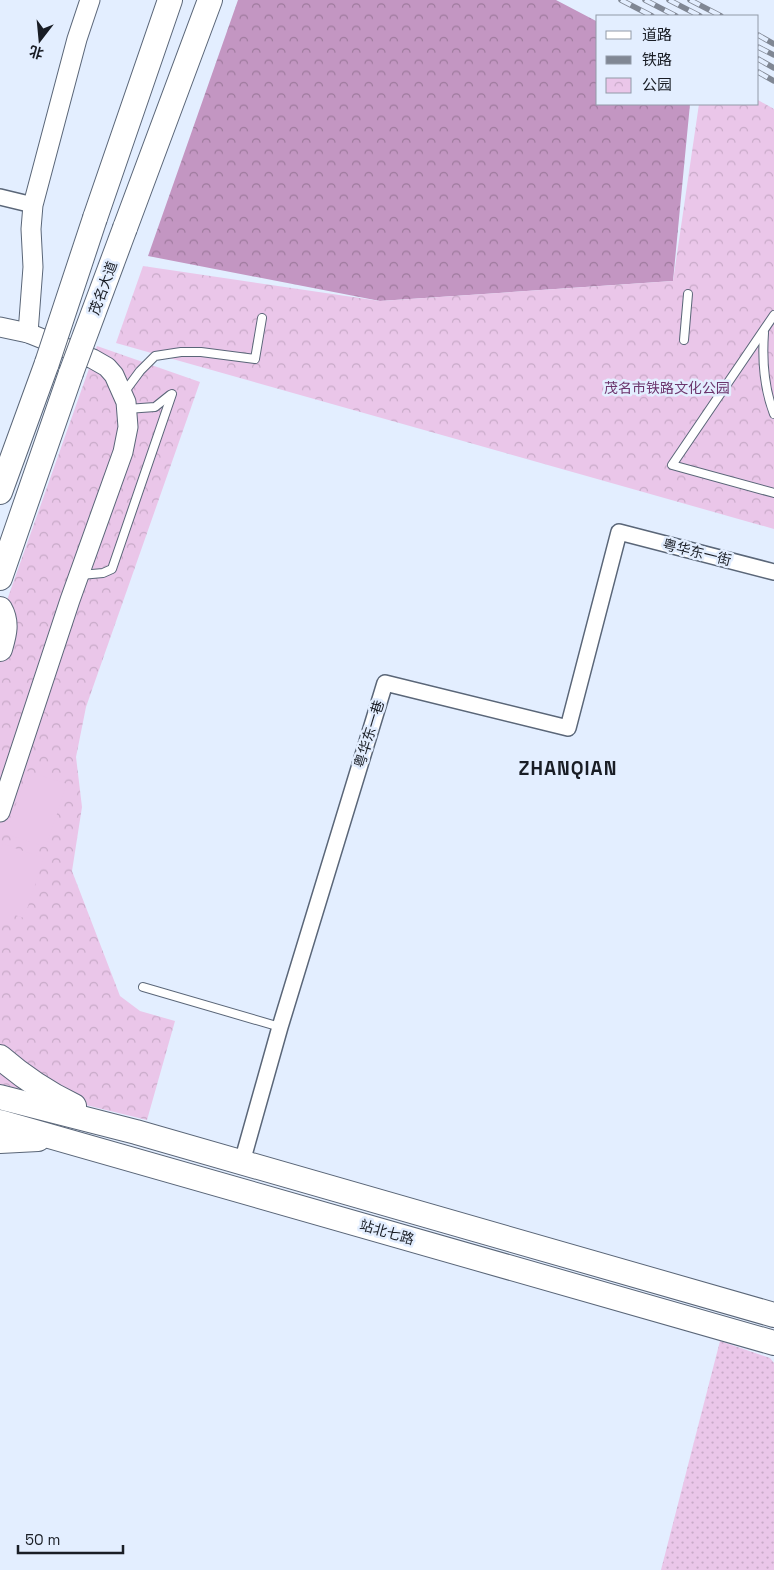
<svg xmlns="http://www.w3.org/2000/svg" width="774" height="1570" viewBox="0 0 774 1570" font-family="'Space Grotesk','Noto Sans SC',sans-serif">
	<defs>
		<pattern id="grass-dots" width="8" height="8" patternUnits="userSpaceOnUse" patternTransform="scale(1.25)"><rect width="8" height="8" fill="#eac6e9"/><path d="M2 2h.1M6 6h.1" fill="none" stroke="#c8aac8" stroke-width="1.8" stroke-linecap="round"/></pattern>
		<pattern id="forest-crowns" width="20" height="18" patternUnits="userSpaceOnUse" patternTransform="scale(1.25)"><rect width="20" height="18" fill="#c396c2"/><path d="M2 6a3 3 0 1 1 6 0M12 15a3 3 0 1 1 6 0" fill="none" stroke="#9e7a9d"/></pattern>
		<pattern id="park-crowns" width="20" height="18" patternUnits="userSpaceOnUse" patternTransform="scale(1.25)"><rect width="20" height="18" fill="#eac6e9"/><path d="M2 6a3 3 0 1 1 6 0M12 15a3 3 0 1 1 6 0" fill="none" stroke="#c8aac8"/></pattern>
	</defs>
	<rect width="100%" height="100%" fill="#e3eeff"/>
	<!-- grass -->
	<path fill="url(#grass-dots)" d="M720 1341 770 1358 774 1363V1570H661Z"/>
	<!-- forest -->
	<path fill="url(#forest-crowns)" d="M238 0H556L598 22V104H690L673 281 380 301 148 256Z"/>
	<!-- park -->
	<g fill="url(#park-crowns)">
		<path d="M758 100 774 109V529L116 343 143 266 380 301 673 281 699 104H758Z"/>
		<path d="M97 346 200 382 86 707 76 757 82 807 72 871 120 996 140 1011 175 1021 147 1120 0 1084V620Z"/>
	</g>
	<!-- pitch -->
	<g fill="#eac6e9">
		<path d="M27 771 67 784 46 847 6 834Z"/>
		<path d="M3 844 44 858 24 918 0 910V852Z"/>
	</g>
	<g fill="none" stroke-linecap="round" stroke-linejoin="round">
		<defs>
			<g id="service">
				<path d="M774 315 672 465 774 493"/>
				<path d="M764 333C762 361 764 388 774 414"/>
				<path d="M684 340 688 294"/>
				<path d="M123 394 140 371 155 356 181 352H201L255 359 262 318"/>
				<path d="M127 409 155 407 170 395"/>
				<path d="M81 575 103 573 112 569 172 394"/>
				<path d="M143 987 280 1027"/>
			</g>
			<g id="minor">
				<path d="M0 197 33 205"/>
				<path d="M242 1162 280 1027 385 683 568 728 619 532 774 572"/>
			</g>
			<g id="tertiary">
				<path d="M0 327 28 333 93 359 107 367 114 375 126 402 128 427 123 452 70 600 0 812"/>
				<path d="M28 333 33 267 31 229 33 205 77 39 90 0"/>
			</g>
			<g id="primary">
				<path d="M95 218 170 0"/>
				<path d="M125 228 210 0"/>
				<path d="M0 492 47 363"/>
				<path d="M0 578 71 373"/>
				<path d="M0 609C8 623 4 635 0 649"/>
				<path d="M0 1057C23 1077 47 1093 74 1106"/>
				<path d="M0 1097 136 1132 774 1315"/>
				<path d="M0 1122 774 1343"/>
				<path d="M0 1141 38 1139"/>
			</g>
		</defs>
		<!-- service casing -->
		<use href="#service" stroke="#5a6678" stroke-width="10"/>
		<!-- minor casing -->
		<use href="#minor" stroke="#5a6678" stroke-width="18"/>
		<!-- tertiary casing -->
		<use href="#tertiary" stroke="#5a6678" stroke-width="21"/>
		<!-- primary casing -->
		<use href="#primary" stroke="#5a6678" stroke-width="26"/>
		<!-- service -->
		<use href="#service" stroke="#fff" stroke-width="8"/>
		<!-- minor -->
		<use href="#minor" stroke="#fff" stroke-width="15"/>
		<!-- tertiary -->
		<use href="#tertiary" stroke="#fff" stroke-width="19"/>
		<!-- primary -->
		<use href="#primary" stroke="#fff" stroke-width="24"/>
		<defs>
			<g id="rail">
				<path d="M621 0 652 16"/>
				<path d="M645 0 676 16"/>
				<path d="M669 0 700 16"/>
				<path d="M690 0 721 16"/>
				<path d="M758 35 774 44"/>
				<path d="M758 47 774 55"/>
				<path d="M758 59 774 68"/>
				<path d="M758 72 774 81"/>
			</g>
		</defs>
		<!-- rail casing -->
		<use href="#rail" stroke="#808794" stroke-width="5.5"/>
		<!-- rail -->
		<use href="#rail" stroke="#e3eeff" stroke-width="4" stroke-dasharray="11" stroke-linecap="butt"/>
		<defs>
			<g id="primary-bridge">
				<path d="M47 363 95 218"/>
				<path d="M71 373 125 228"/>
			</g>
		</defs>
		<!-- primary-bridge casing -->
		<use href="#primary-bridge" stroke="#5a6678" stroke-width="26" stroke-linecap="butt"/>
		<!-- primary-bridge -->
		<use href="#primary-bridge" stroke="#fff" stroke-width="24"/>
	</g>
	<g text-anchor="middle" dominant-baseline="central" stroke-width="5" stroke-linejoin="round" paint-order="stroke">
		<!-- street labels -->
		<g font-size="14" fill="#191d25" stroke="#e3eeff">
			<text transform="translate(103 288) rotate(-70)">茂名大道</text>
			<text transform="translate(697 552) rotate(14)">粤华东一街</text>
			<text transform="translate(369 734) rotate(-73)">粤华东一巷</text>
			<text transform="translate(387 1232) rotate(16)">站北七路</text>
		</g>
		<!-- park labels -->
		<g font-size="14" fill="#6c356d" stroke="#e3eeff">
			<text x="667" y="388">茂名市铁路文化公园</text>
		</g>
		<!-- district labels -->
		<g font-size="19" font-weight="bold" letter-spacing="1" fill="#191d25" stroke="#e3eeff">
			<text x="568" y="768">ZHANQIAN</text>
		</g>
	</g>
	<!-- legend -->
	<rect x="596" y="15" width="162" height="90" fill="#e3eeff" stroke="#929aa8"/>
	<rect x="606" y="31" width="25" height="8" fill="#ffffff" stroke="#929aa8"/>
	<text x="642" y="40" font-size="15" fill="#191d25">道路</text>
	<rect x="606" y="56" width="25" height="8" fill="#808794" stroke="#929aa8"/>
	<text x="642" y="65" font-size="15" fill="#191d25">铁路</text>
	<rect x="606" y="78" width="25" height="15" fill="url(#park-crowns)" stroke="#929aa8"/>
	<text x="642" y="90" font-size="15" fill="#191d25">公园</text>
	<!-- north arrow -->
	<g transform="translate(40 40) rotate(196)" stroke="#e3eeff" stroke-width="4" paint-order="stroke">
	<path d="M0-4L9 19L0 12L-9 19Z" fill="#191d25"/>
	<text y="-8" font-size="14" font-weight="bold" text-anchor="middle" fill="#191d25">北</text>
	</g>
	<!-- scale -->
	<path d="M18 1545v8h105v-8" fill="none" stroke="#191d25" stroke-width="2.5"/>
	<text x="25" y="1545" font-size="15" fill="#191d25" stroke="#e3eeff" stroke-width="4" paint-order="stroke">50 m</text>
</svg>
